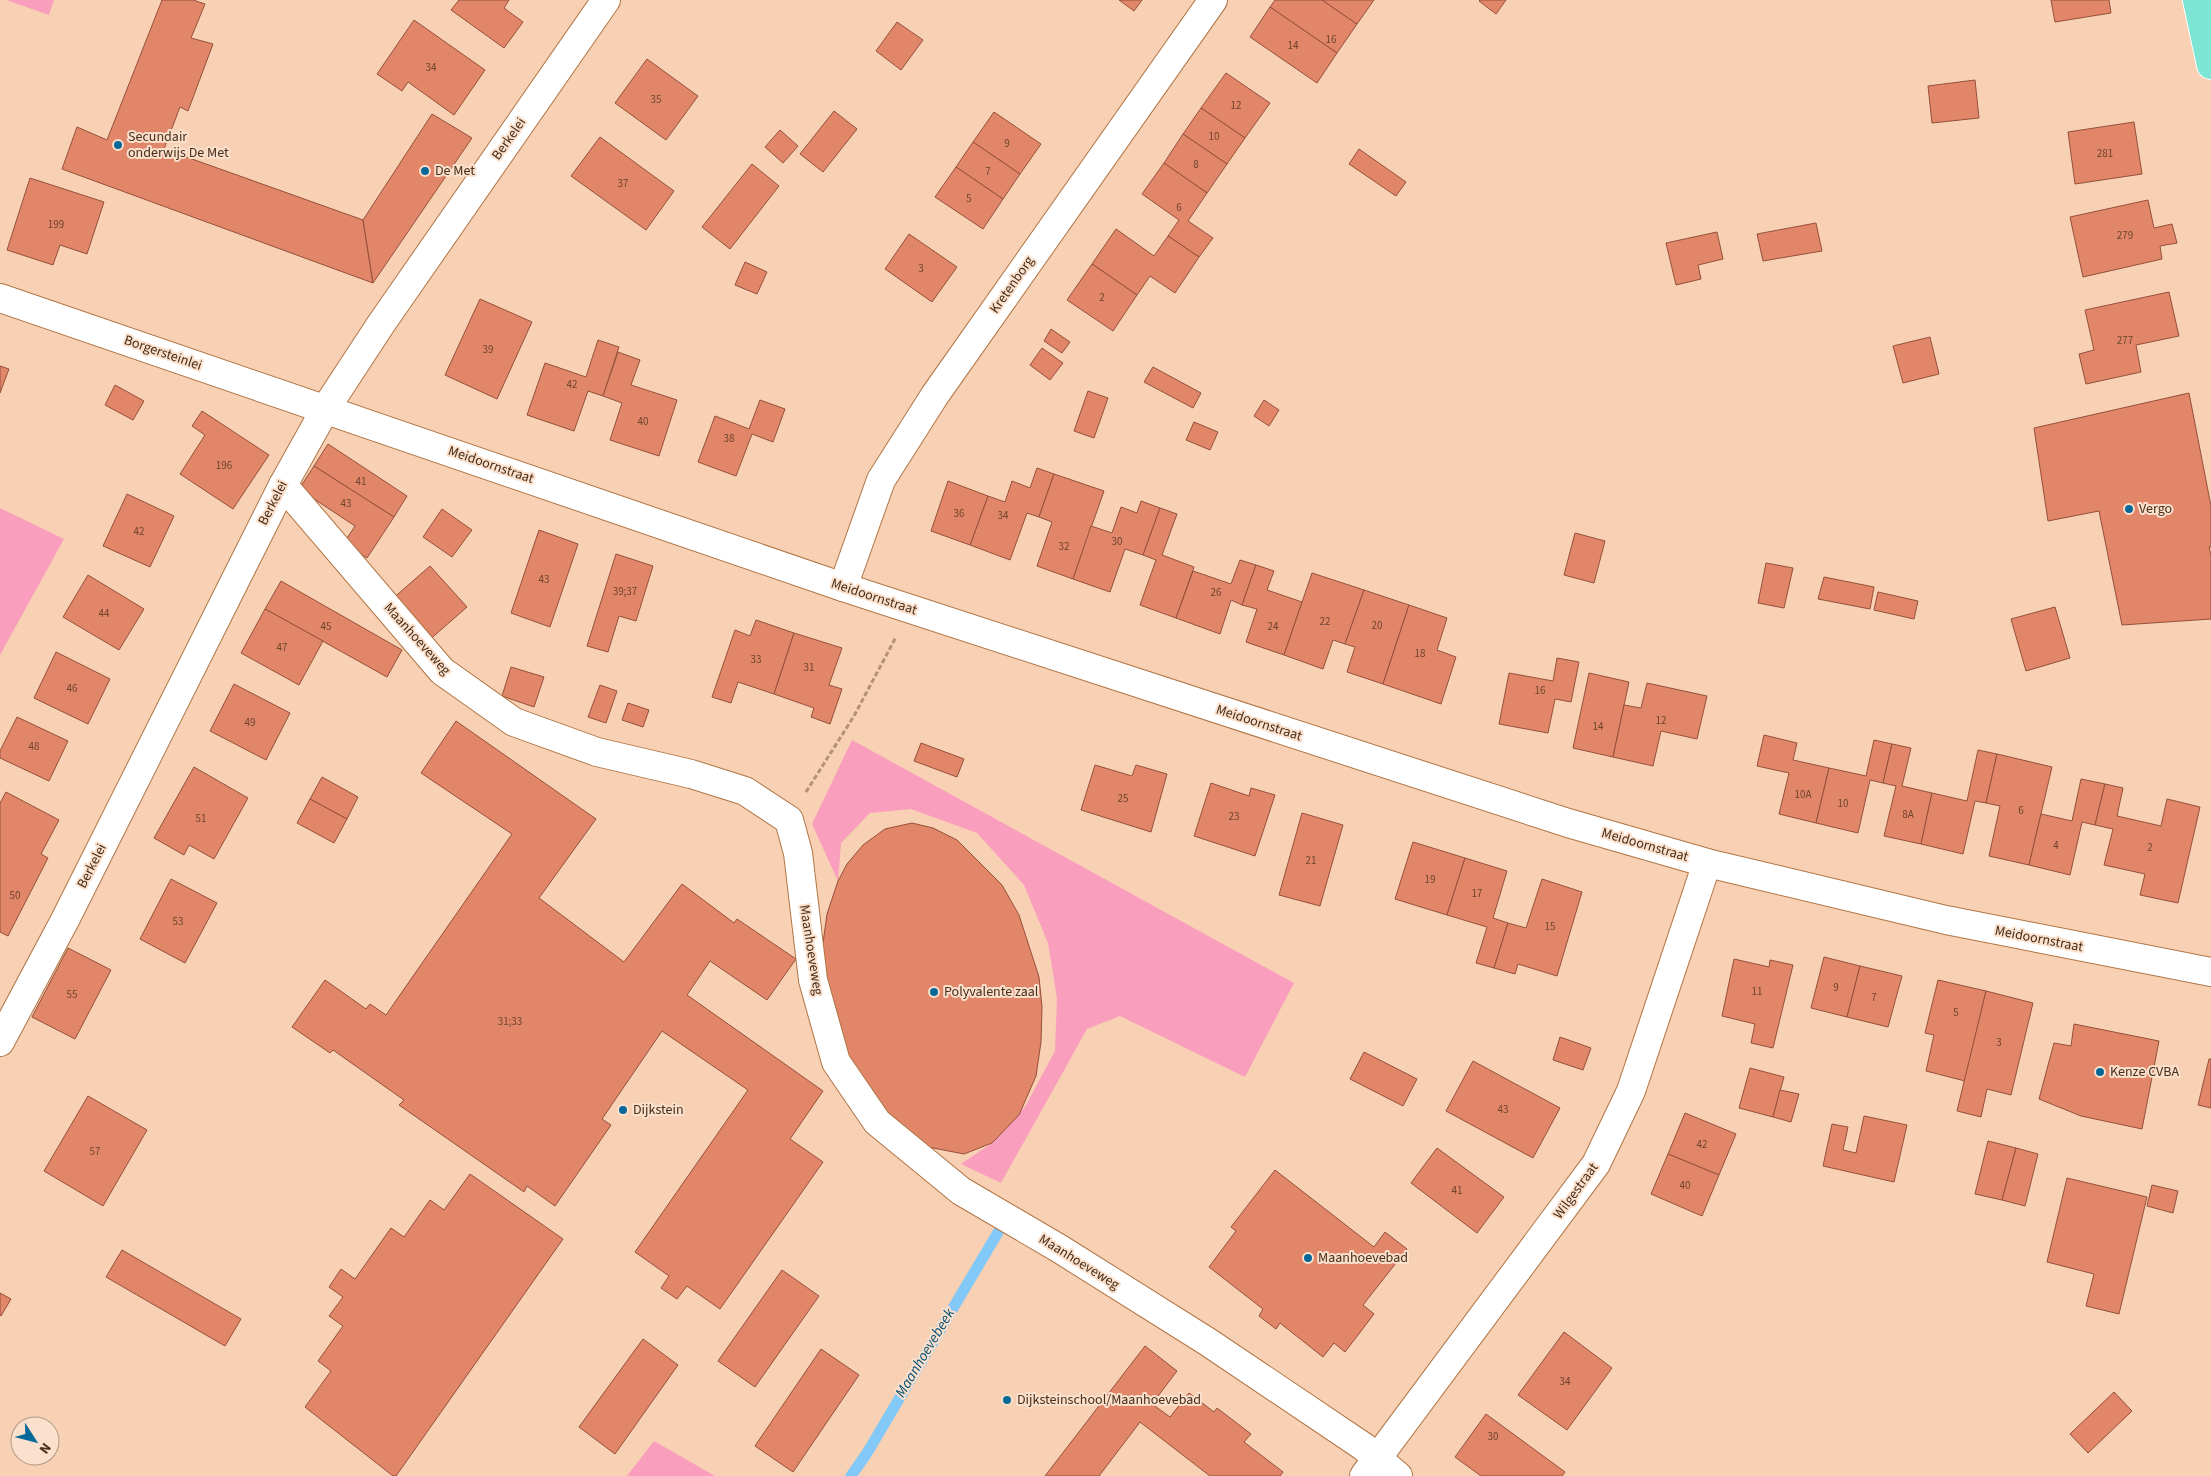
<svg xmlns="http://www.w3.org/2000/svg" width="2211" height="1476" viewBox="0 0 2211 1476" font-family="'Source Sans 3',sans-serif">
	<rect width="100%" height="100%" fill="#f8d0b3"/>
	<!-- green -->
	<g fill="#fa9ebd">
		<path d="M6 0H54L49 15Z"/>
		<path d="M0 508 64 539 0 655Z"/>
		<path d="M852 740 1294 983 1245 1077 1120 1016 1087 1029 1001 1183 961 1164 992 1143 1025 1107 1055 1051 1057 998 1048 943 1024 885 977 833 911 809 870 813 841 843 838 881 812 824Z"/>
		<path d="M654 1441 715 1476H627Z"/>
	</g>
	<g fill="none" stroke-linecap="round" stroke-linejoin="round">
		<!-- stream -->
		<path stroke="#83c9f7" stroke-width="11" d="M851 1476 867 1453 1000 1229"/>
	</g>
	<!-- building -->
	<g fill="#e18669" stroke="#95503a">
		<path d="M162 0H193L205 4 191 38 213 44 188 111 180 107 164 149 363 220 373 283 62 169 77 127 107 140Z"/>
		<path d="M459 0H509L504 8 523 22 504 48 451 10Z"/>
		<path d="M1119 0H1142L1134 11Z"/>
		<path d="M1275 0H1322L1357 24 1337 53 1270 7Z"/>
		<path d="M1322 0H1374L1357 24Z"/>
		<path d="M1480 0H1506L1496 14 1479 1Z"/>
		<path d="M2051 0H2109L2111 13 2055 22Z"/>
		<path d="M1270 7 1337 53 1317 83 1250 37Z"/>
		<path d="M414 20 485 70 454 115 408 82 402 91 377 74Z"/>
		<path d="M897 22 923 40 901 70 876 51Z"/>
		<path d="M647 59 698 96 666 140 615 103Z"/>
		<path d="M1226 73 1270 103 1245 138 1201 108Z"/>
		<path d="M1975 80 1979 118 1932 123 1928 86Z"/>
		<path d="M1201 108 1245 138 1227 164 1183 134Z"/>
		<path d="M834 111 857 129 823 172 800 154Z"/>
		<path d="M994 112 1041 144 1020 174 973 142Z"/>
		<path d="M432 114 472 138 373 283 363 220Z"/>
		<path d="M2134 122 2142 174 2075 184 2068 132Z"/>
		<path d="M780 130 798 146 783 163 765 147Z"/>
		<path d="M1183 134 1227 164 1207 193 1164 163Z"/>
		<path d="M600 137 674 191 646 230 571 176Z"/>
		<path d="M973 142 1020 174 1003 199 956 167Z"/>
		<path d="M1359 149 1406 182 1396 196 1349 164Z"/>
		<path d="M1164 163 1207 193 1188 221 1213 238 1199 257 1168 236 1179 220 1142 194Z"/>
		<path d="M752 164 779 186 730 249 702 227Z"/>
		<path d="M956 167 1003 199 983 229 935 197Z"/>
		<path d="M30 178 104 202 87 254 60 245 53 265 7 250Z"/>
		<path d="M2148 200 2154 228 2172 224 2177 243 2160 246 2162 259 2083 277 2070 217Z"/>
		<path d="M1816 223 1822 251 1763 261 1757 234Z"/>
		<path d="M1116 229 1154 256 1168 236 1199 257 1175 293 1150 276 1137 295 1092 264Z"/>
		<path d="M1717 232 1723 259 1698 265 1701 279 1676 285 1666 243Z"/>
		<path d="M909 234 957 267 932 302 885 269Z"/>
		<path d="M745 262 767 272 757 294 735 285Z"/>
		<path d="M1092 264 1137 295 1113 331 1067 300Z"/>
		<path d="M2169 292 2179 336 2136 345 2141 372 2086 384 2079 354 2094 350 2085 310Z"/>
		<path d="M480 299 532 322 497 399 445 375Z"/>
		<path d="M1051 329 1070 342 1062 353 1044 341Z"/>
		<path d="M1930 337 1939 374 1903 383 1893 346Z"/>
		<path d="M598 340 619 347 603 396 588 391 574 431 527 415 545 363 586 377Z"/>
		<path d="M1042 348 1063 363 1050 380 1030 365Z"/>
		<path d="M618 352 640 360 631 385 677 400 659 456 610 440 622 403 603 396Z"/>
		<path d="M0 366 9 369 0 393Z"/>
		<path d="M1153 367 1201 393 1193 408 1144 382Z"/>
		<path d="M115 385 144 401 133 420 105 405Z"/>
		<path d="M1088 391 1108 398 1094 438 1074 431Z"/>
		<path d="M2189 393 2211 506V547H2209L2211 555V619L2122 625 2099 511 2048 521 2034 428Z"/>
		<path d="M760 400 785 409 773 442 752 434 736 476 698 462 715 416 749 429Z"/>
		<path d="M1264 400 1279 410 1269 426 1254 416Z"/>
		<path d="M202 411 269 455 233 509 180 474 205 435 192 426Z"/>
		<path d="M1194 422 1218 432 1210 450 1186 440Z"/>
		<path d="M328 444 407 496 394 517 314 466Z"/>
		<path d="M314 466 394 517 367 558 344 543 355 526 299 489Z"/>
		<path d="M1037 468 1054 474 1039 517 1027 513 1010 560 970 545 988 496 1005 502 1012 481 1030 488Z"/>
		<path d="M1054 474 1104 491 1073 579 1037 566 1052 522 1039 517Z"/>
		<path d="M948 481 988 496 970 545 931 531Z"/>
		<path d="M127 494 174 516 150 567 103 546Z"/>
		<path d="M1141 501 1160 508 1143 555 1125 549 1110 592 1073 579 1091 526 1112 533 1121 507 1137 513Z"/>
		<path d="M1160 508 1177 514 1162 555 1194 567 1176 618 1140 605 1156 560 1143 555Z"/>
		<path d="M442 509 472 530 452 557 423 537Z"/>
		<path d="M539 530 578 544 550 627 511 613Z"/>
		<path d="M1575 533 1605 541 1594 583 1564 575Z"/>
		<path d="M616 554 653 566 636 621 619 616 608 652 587 646Z"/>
		<path d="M1240 560 1256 565 1242 605 1231 600 1220 634 1176 618 1193 571 1231 584Z"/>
		<path d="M1766 563 1793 568 1784 608 1758 603Z"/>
		<path d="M1256 565 1274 571 1267 590 1302 602 1284 655 1246 642 1257 609 1242 605Z"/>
		<path d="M430 566 467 607 427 642 390 601Z"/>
		<path d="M1312 573 1364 590 1345 644 1333 640 1323 669 1284 655Z"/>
		<path d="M88 575 144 609 119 650 63 617Z"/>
		<path d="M1824 577 1874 587 1870 609 1818 599Z"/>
		<path d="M281 581 402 650 387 677 265 609Z"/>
		<path d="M1364 590 1409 605 1383 684 1347 672 1355 647 1345 644Z"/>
		<path d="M1878 592 1918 601 1914 619 1874 610Z"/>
		<path d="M1409 605 1447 618 1437 650 1456 657 1441 704 1383 684Z"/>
		<path d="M2055 607 2070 658 2026 671 2011 619Z"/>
		<path d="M265 609 323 641 299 685 241 653Z"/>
		<path d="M756 620 794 633 774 694 738 682 731 703 712 697 735 630 750 636Z"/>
		<path d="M794 633 842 648 829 685 842 689 830 724 811 717 814 708 774 694Z"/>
		<path d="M56 652 110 679 88 724 34 698Z"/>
		<path d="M1557 658 1579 662 1571 702 1555 699 1548 733 1499 724 1509 673 1553 681Z"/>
		<path d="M511 667 544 677 534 707 502 696Z"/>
		<path d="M1589 673 1629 682 1613 757 1573 748Z"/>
		<path d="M1647 683 1707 696 1697 739 1661 731 1653 766 1613 757 1624 705 1641 708Z"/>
		<path d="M234 684 290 713 266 760 210 731Z"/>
		<path d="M600 685 617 691 606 723 588 717Z"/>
		<path d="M628 703 649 710 643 727 622 720Z"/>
		<path d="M17 717 68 741 49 781 0 758V751Z"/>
		<path d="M456 721 596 819 539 898 624 962 682 884 734 923 737 919 796 959 767 1000 710 961 687 995 823 1091 790 1139 823 1162 720 1309 687 1286 677 1299 661 1288 669 1276 635 1252 748 1090 662 1031 602 1119 611 1125 555 1206 527 1186 524 1192 399 1105 404 1100 333 1050 330 1053 292 1027 325 980 366 1009 370 1004 386 1015 512 834 421 773Z"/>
		<path d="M1764 735 1797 743 1793 760 1829 768 1816 823 1779 814 1789 773 1757 766Z"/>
		<path d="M1874 740 1892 744 1883 783 1870 780 1858 833 1816 823 1829 768 1866 776Z"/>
		<path d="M921 743 964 759 957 777 914 761Z"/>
		<path d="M1892 744 1911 748 1902 786 1932 793 1921 844 1884 836 1896 786 1883 783Z"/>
		<path d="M1978 750 1997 754 1986 803 1975 801 1963 854 1921 844 1932 793 1967 801Z"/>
		<path d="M1997 754 2052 767 2029 865 1989 856 2000 806 1986 803Z"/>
		<path d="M1095 765 1132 776 1136 765 1167 774 1151 832 1081 810Z"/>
		<path d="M194 767 248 798 214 859 189 845 184 855 154 838Z"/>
		<path d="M322 777 358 797 347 819 310 799Z"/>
		<path d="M2081 779 2105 784 2095 825 2082 822 2070 875 2029 865 2041 814 2072 821Z"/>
		<path d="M1211 783 1249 796 1251 788 1275 795 1255 856 1194 836Z"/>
		<path d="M2105 784 2123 788 2117 816 2161 826 2167 799 2200 807 2178 903 2140 895 2145 874 2104 865 2113 829 2095 825Z"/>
		<path d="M6 792 59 820 41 854 48 858 8 936 0 932V803Z"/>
		<path d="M310 799 347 819 334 843 297 823Z"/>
		<path d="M1302 813 1343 825 1320 906 1279 895Z"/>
		<path d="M912 823 933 828 957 840 1002 885 1019 915 1039 977 1042 1007 1041 1042 1036 1076 1019 1115 992 1143 964 1154 928 1147 878 1109 840 1045 824 972 823 943 827 914 838 881 847 864 863 845 885 829Z"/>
		<path d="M1413 842 1465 858 1447 915 1395 899Z"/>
		<path d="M1465 858 1507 871 1493 918 1508 923 1494 968 1476 963 1487 927 1447 915Z"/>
		<path d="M171 879 217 903 185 963 140 939Z"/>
		<path d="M1542 879 1582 892 1557 976 1518 964 1515 974 1494 968 1508 923 1526 928Z"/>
		<path d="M68 948 111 970 75 1039 32 1017Z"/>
		<path d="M1824 957 1860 966 1847 1017 1811 1008Z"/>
		<path d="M1734 959 1769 967 1770 960 1793 965 1773 1048 1751 1043 1755 1024 1722 1016Z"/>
		<path d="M1860 966 1902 976 1888 1027 1847 1017Z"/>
		<path d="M1938 980 1986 991 1965 1081 1926 1071 1934 1035 1925 1033Z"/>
		<path d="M1986 991 2033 1003 2011 1095 1987 1089 1981 1117 1957 1111Z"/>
		<path d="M2074 1024 2159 1041 2142 1129 2081 1116 2039 1099 2054 1043 2071 1046Z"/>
		<path d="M1560 1037 1591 1048 1583 1070 1553 1060Z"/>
		<path d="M1364 1052 1417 1079 1403 1106 1350 1079Z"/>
		<path d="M2209 1059H2211V1108L2198 1105Z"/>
		<path d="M1473 1061 1560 1108 1533 1158 1446 1111Z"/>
		<path d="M1750 1068 1784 1077 1773 1117 1739 1108Z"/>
		<path d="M1780 1090 1799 1094 1791 1122 1773 1117Z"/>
		<path d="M88 1096 147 1130 103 1206 44 1171Z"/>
		<path d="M1685 1113 1736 1134 1719 1175 1668 1154Z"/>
		<path d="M1864 1116 1907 1125 1894 1182 1823 1166 1832 1124 1848 1127 1843 1150 1856 1153Z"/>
		<path d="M1988 1141 2016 1148 2002 1200 1975 1194Z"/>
		<path d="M1437 1148 1504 1197 1477 1233 1411 1183Z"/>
		<path d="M2016 1148 2038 1154 2025 1206 2002 1200Z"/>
		<path d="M1668 1154 1719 1175 1702 1216 1651 1194Z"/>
		<path d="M1275 1170 1374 1247 1385 1232 1407 1249 1363 1305 1374 1314 1345 1352 1334 1343 1323 1357 1280 1323 1276 1329 1259 1316 1263 1309 1209 1267 1236 1231 1231 1227Z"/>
		<path d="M470 1174 563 1239 396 1476H393L305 1407 331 1371 318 1361 343 1326 329 1316 343 1297 329 1287 341 1269 355 1279 391 1228 404 1237 430 1200 444 1210Z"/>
		<path d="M2067 1178 2147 1197 2119 1314 2086 1306 2094 1274 2047 1262Z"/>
		<path d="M2152 1185 2178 1191 2173 1213 2147 1206Z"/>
		<path d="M122 1250 241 1319 225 1346 106 1277Z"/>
		<path d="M782 1270 819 1296 755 1387 718 1361Z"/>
		<path d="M0 1293 11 1299 1 1316 0 1315Z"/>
		<path d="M1564 1332 1612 1368 1567 1430 1518 1395Z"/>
		<path d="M643 1339 678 1365 615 1454 579 1427Z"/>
		<path d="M1145 1346 1177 1371 1152 1404 1170 1417 1189 1393 1214 1412 1217 1408 1251 1434 1244 1442 1283 1472 1280 1476H1210L1140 1422 1099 1476H1045Z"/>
		<path d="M821 1349 859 1375 793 1472 755 1446Z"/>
		<path d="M2114 1392 2132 1411 2088 1453 2070 1434Z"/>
		<path d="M1486 1414 1565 1472 1562 1476H1481L1455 1457Z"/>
	</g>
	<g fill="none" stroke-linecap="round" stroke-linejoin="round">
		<defs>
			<g id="minor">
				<path d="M0 298 843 587 1568 823 1707 863 1946 920 2211 972"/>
				<path d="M283 485 442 671 514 722 597 752 691 774 745 791 789 820 798 853 813 980 836 1062 877 1122 961 1191 1060 1249 1208 1342 1364 1447 1398 1476"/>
				<path d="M843 587 881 480 935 395 1213 0"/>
				<path d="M0 1042 66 918 283 485 326 408 381 324 606 0"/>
				<path d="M1364 1476 1596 1164 1631 1091 1707 863"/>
			</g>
			<path id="major" d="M2197 0 2211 65"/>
		</defs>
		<!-- minor casing -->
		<use href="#minor" stroke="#b07545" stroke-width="30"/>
		<!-- major casing -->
		<use href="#major" stroke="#fff" stroke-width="30"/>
		<!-- path -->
		<path stroke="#b49178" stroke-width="3" stroke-dasharray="5 2.5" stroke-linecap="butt" d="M806 792 854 716 896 637"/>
		<!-- minor -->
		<use href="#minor" stroke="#fff" stroke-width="28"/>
		<!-- major -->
		<use href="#major" stroke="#7ce5d4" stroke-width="28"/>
	</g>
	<!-- markers -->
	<g fill="#086998" stroke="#fbe1cd" stroke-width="2">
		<circle cx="118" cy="145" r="5"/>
		<circle cx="425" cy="171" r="5"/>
		<circle cx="2129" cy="509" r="5"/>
		<circle cx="934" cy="992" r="5"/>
		<circle cx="2100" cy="1072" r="5"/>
		<circle cx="623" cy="1110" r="5"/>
		<circle cx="1308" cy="1258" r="5"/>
		<circle cx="1007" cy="1400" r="5"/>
	</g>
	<g text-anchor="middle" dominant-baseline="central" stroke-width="4" stroke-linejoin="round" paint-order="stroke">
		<!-- number labels -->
		<g font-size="11" fill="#6e442d">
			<text x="1331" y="39">16</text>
			<text x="1293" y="45">14</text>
			<text x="431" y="67">34</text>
			<text x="656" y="99">35</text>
			<text x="1236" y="105">12</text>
			<text x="1214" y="136">10</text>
			<text x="1007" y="143">9</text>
			<text x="2105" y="153">281</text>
			<text x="1196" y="164">8</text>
			<text x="988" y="171">7</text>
			<text x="623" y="183">37</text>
			<text x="969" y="198">5</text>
			<text x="1179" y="207">6</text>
			<text x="56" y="224">199</text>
			<text x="2125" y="235">279</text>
			<text x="921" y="268">3</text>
			<text x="1102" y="297">2</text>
			<text x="2125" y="340">277</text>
			<text x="488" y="349">39</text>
			<text x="572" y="384">42</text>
			<text x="643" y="421">40</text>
			<text x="729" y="438">38</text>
			<text x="224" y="465">196</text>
			<text x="361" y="481">41</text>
			<text x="346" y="503">43</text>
			<text x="959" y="513">36</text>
			<text x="1003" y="515">34</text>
			<text x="139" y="531">42</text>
			<text x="1117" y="541">30</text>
			<text x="1064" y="546">32</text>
			<text x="544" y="579">43</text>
			<text x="625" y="591">39;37</text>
			<text x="1216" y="592">26</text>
			<text x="104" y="613">44</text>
			<text x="1325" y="621">22</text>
			<text x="1377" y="625">20</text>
			<text x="326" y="626">45</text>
			<text x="1273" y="626">24</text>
			<text x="282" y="647">47</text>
			<text x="1420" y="653">18</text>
			<text x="756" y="659">33</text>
			<text x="809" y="667">31</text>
			<text x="72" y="688">46</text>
			<text x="1540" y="690">16</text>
			<text x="1661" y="720">12</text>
			<text x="250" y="722">49</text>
			<text x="1598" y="726">14</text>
			<text x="34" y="746">48</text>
			<text x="1803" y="794">10A</text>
			<text x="1123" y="798">25</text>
			<text x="1843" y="803">10</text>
			<text x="2021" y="810">6</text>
			<text x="1908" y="814">8A</text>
			<text x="1234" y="816">23</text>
			<text x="201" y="818">51</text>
			<text x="2056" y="845">4</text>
			<text x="2150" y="847">2</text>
			<text x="1311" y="860">21</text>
			<text x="1430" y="879">19</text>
			<text x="1477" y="893">17</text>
			<text x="15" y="895">50</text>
			<text x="178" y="921">53</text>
			<text x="1550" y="926">15</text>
			<text x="1836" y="987">9</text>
			<text x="1757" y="991">11</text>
			<text x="72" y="994">55</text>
			<text x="1874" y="997">7</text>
			<text x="1956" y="1012">5</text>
			<text x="510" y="1021">31;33</text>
			<text x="1999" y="1042">3</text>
			<text x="1503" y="1109">43</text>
			<text x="1702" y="1144">42</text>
			<text x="95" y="1151">57</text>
			<text x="1685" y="1185">40</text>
			<text x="1457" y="1190">41</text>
			<text x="1565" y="1381">34</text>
			<text x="1493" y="1436">30</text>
		</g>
		<!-- poi labels -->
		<g font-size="14" fill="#472e19" stroke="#fbe1cd" text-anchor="start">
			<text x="128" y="137">Secundair<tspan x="128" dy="16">onderwijs De Met</tspan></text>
			<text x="435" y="171">De Met</text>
			<text x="2139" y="509">Vergo</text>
			<text x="944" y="992">Polyvalente zaal</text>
			<text x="2110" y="1072">Kenze CVBA</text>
			<text x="633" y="1110">Dijkstein</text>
			<text x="1318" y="1258">Maanhoevebad</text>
			<text x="1017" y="1400">Dijksteinschool/Maanhoevebad</text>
		</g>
		<!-- street labels -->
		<g font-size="14" fill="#472e19" stroke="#fbe1cd">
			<text transform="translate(509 139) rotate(-55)">Berkelei</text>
			<text transform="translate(1012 285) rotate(-55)">Kretenborg</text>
			<text transform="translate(163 353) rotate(19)">Borgersteinlei</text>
			<text transform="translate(491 465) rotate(19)">Meidoornstraat</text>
			<text transform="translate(273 503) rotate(-63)">Berkelei</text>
			<text transform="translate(874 597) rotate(18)">Meidoornstraat</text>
			<text transform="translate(417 639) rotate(48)">Maanhoeveweg</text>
			<text transform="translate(1259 723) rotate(18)">Meidoornstraat</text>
			<text transform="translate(1645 845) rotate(16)">Meidoornstraat</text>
			<text transform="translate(92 866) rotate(-63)">Berkelei</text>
			<text transform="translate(2039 939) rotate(11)">Meidoornstraat</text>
			<text transform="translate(811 950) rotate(81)">Maanhoeveweg</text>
			<text transform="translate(1576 1191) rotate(-54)">Wilgestraat</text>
			<text transform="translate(1079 1262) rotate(32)">Maanhoeveweg</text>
		</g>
		<!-- water labels -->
		<g font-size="15" font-style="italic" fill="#004d72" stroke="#fbe1cd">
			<text transform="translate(925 1353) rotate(-59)">Maanhoevebeek</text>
		</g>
	</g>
	<!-- north arrow -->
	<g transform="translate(35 1441) rotate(126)"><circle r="24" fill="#fbe1cd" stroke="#b39985"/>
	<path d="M0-4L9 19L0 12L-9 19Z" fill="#086998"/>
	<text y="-8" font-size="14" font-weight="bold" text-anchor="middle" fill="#472e19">N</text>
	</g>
</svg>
